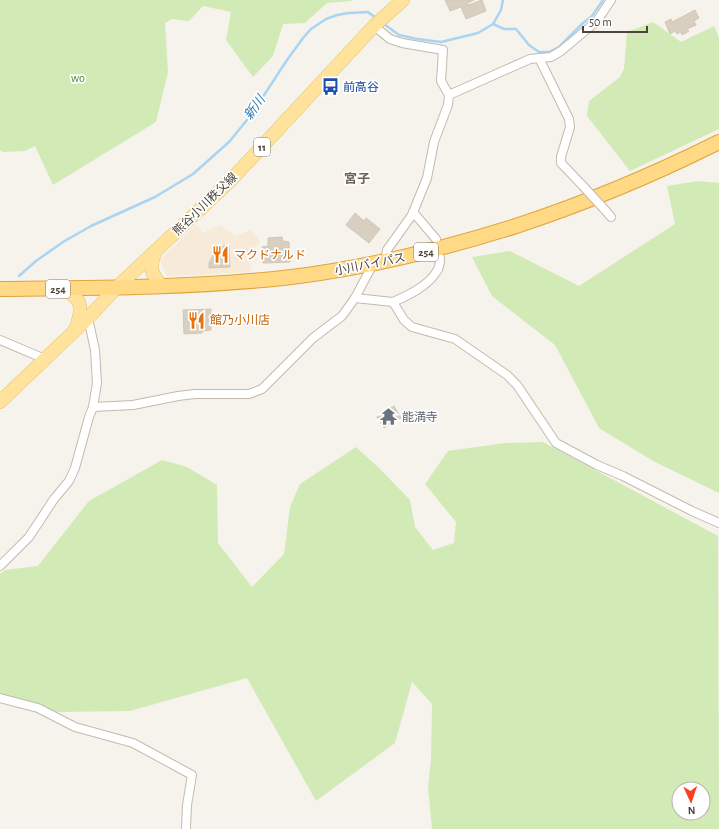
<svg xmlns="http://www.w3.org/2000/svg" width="719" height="829" viewBox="0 0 719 829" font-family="'Alegreya Sans','Noto Sans JP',sans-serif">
	<rect width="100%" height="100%" fill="#f6f3ec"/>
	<!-- commercial -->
	<path fill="#f7ead8" d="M196 225 203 233 220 225 236 236 251 230 258 238 260 244 256 246 254 248 249 261 252 272 171 276 166 275 160 260Z"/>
	<!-- green -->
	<g fill="#d2eab5" fill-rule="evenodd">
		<path d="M0 0H353L351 1 327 3 305 23 283 24 273 56 253 77 226 40 231 12 203 6 189 21 172 19 165 23 168 72 156 122 53 185 35 146 25 151 3 152 0 150Z"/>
		<path d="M653 22 681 42 714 26 719 38V129L630 171 587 116 589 101 620 77 624 69 627 32Z"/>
		<path d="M698 181 719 183V493L653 461 599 428 555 345 492 296 472 257 510 251 579 286 675 224 667 186Z"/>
		<path d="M543 442 718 536 719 829H432L428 787 431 759 432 704 412 682 395 743 316 801 247 678 130 711 58 712 0 695V574L5 570 38 566 89 501 162 460 187 467 217 485 218 543 252 587 284 554 290 507 300 484 356 447 380 469 410 500 415 527 433 550 454 543 456 522 425 484 448 451 505 443ZM679 789H703V813H679Z"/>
	</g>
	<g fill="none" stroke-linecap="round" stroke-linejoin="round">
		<!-- stream -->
		<g stroke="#a9d4f2" stroke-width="2.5">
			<path d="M384 24 399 35 417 39 441 42 478 33 493 24 501 10 503 0"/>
			<path d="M493 24 504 29H516L529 45 539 52H549L559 47 583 23 592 16 603 0"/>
			<path d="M19 276 36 261 63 242 91 226 155 197 193 174 229 142 251 115 287 60 303 38 311 29 326 19 337 15 349 13 368 12 376 18"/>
		</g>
	</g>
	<!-- building -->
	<g fill="#d8cfc1" stroke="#d3c7b4">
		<path d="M445 0H474L467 3 468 5 482 0 486 11 466 19 461 7 450 11Z"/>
		<path d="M695 10 699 18 694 21 696 25 687 29 689 31 682 35 681 32 677 34 675 31 670 34 665 22 671 19 672 22Z"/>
		<path d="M355 213 364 221 366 218 380 229 369 243 346 225Z"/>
		<path d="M282 237 283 241 289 242 290 262 263 263 262 247 268 246V238Z"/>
		<path d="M218 246H229L230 267 209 268V263Z"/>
		<path d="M211 309V330L202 331V333L184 334 183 310Z"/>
		<path d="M394 406 401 418 384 428 377 417Z"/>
	</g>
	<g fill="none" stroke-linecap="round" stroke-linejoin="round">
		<defs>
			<g id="minor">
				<path d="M374 26 390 39 402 43 443 50 441 81 449 95 448 105 434 142 427 178 412 215 387 250 385 262"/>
				<path d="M539 58 569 119 570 127 561 157V163L583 186"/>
				<path d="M449 95 530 59 551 57 561 51 597 21 611 0"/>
				<path d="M605 210 611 217"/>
				<path d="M413 212 436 239"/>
				<path d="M355 298 393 302 404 320 412 327 455 339 507 375 517 385 556 443 597 465 623 476 692 511 719 523"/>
				<path d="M393 302C409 295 428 286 437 271 440 267 440 263 440 258"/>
				<path d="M0 340 45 359"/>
				<path d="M93 407 133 405 178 396 195 394H249L262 389 313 338 342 316 355 298 373 264"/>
				<path d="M0 566 29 537 54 499 69 481 75 468 89 417 93 407 97 383 95 350 88 318"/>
				<path d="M0 698 38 708 75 727 133 743 192 775 187 805 186 829"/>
			</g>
			<g id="primary">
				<path d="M155 253C149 268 151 274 162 286"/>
				<path d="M65 289C68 291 72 294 75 297 84 305 79 318 76 328"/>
				<path d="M0 402 88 318 116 288 229 182 374 26 403 0"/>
			</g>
			<path id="trunk" d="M0 289C94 288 189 288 283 278 363 269 440 250 516 226 586 203 653 175 719 142"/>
		</defs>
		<!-- minor casing -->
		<use href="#minor" stroke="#c2bbae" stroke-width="10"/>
		<!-- primary casing -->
		<use href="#primary" stroke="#e6c16a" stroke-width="14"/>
		<!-- trunk casing -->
		<use href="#trunk" stroke="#e0a43c" stroke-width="16"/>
		<!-- minor -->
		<use href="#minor" stroke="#fff" stroke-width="8"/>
		<!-- primary -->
		<use href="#primary" stroke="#ffe39c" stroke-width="13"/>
		<!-- trunk -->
		<use href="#trunk" stroke="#ffd985" stroke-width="14"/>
		<defs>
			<path id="minor-bridge" d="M583 186 605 210"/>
		</defs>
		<!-- minor-bridge casing -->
		<use href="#minor-bridge" stroke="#c2bbae" stroke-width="10" stroke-linecap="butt"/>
		<!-- minor-bridge -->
		<use href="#minor-bridge" stroke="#fff" stroke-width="8"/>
	</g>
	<!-- icons -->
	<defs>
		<symbol id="bus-bare" viewBox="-9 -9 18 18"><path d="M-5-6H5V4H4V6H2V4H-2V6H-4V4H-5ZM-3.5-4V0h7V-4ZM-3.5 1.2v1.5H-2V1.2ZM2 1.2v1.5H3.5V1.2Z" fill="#1a4fb4" stroke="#fff" stroke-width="2.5" paint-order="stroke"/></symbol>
		<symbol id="restaurant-bare" viewBox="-9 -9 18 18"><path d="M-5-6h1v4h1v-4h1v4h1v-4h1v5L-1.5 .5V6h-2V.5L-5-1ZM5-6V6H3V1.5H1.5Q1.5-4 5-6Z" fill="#e8710a" stroke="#fff" stroke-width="2.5" paint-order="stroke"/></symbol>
		<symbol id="temple-bare" viewBox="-9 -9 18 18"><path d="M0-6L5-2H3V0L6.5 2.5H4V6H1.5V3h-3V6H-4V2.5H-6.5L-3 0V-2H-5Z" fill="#6b7280" stroke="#fff" stroke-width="2.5" paint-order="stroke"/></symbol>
	</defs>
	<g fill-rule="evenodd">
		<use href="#bus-bare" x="318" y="74" width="25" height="25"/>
		<use href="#restaurant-bare" x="208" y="242" width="25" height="25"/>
		<use href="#restaurant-bare" x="184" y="308" width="25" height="25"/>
		<use href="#temple-bare" x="376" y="404" width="25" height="25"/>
	</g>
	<g text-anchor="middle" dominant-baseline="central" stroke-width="3.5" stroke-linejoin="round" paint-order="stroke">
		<!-- shield labels -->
		<g fill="#fff" stroke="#817c74" stroke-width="1">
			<rect x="254" y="138" width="16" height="18" rx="3"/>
			<rect x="414" y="243" width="24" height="18" rx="3"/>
			<rect x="46" y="280" width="24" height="18" rx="3"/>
		</g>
		<g font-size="11" font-weight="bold" fill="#4b4439">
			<text x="262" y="147">11</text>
			<text x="426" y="252">254</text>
			<text x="58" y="289">254</text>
		</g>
		<!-- park labels -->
		<g font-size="12" fill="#4a7f2a" stroke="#fff">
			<text x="78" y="78">wo</text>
		</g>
		<!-- transit labels -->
		<g font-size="12" fill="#164399" stroke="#fff" text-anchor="start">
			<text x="343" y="87">前高谷</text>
		</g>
		<!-- street labels -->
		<g font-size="12" fill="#4b4439" stroke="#fff">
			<text transform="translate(205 204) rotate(-44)">熊谷小川秩父線</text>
			<text transform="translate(370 264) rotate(-11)">小川バイパス</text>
		</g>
		<!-- food labels -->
		<g font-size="12" fill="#c56008" stroke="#fff" text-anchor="start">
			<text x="234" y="255">マクドナルド</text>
			<text x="210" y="320">館乃小川店</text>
		</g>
		<!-- worship labels -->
		<g font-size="12" fill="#5b616d" stroke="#fff" text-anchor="start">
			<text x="402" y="417">能満寺</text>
		</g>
		<!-- water labels -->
		<g font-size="13" font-style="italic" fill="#2e7ab2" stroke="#fff">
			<text transform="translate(255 108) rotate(-54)">新川</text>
		</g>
		<!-- neighbourhood labels -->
		<g font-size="13" font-weight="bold" fill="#6e6250" stroke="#fff">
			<text x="357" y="179">宮子</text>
		</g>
	</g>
	<!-- north arrow -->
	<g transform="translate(691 801) rotate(177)"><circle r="19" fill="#ffffff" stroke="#b7b4b0"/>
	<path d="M0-3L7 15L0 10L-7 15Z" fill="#fc3f1d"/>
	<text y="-6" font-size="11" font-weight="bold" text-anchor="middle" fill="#4b4439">N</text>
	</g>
	<!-- scale -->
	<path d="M583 26v6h64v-6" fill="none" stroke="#4b4439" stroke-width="2"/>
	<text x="589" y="26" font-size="12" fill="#4b4439" stroke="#ffffff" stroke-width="3" paint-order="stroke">50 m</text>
</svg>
